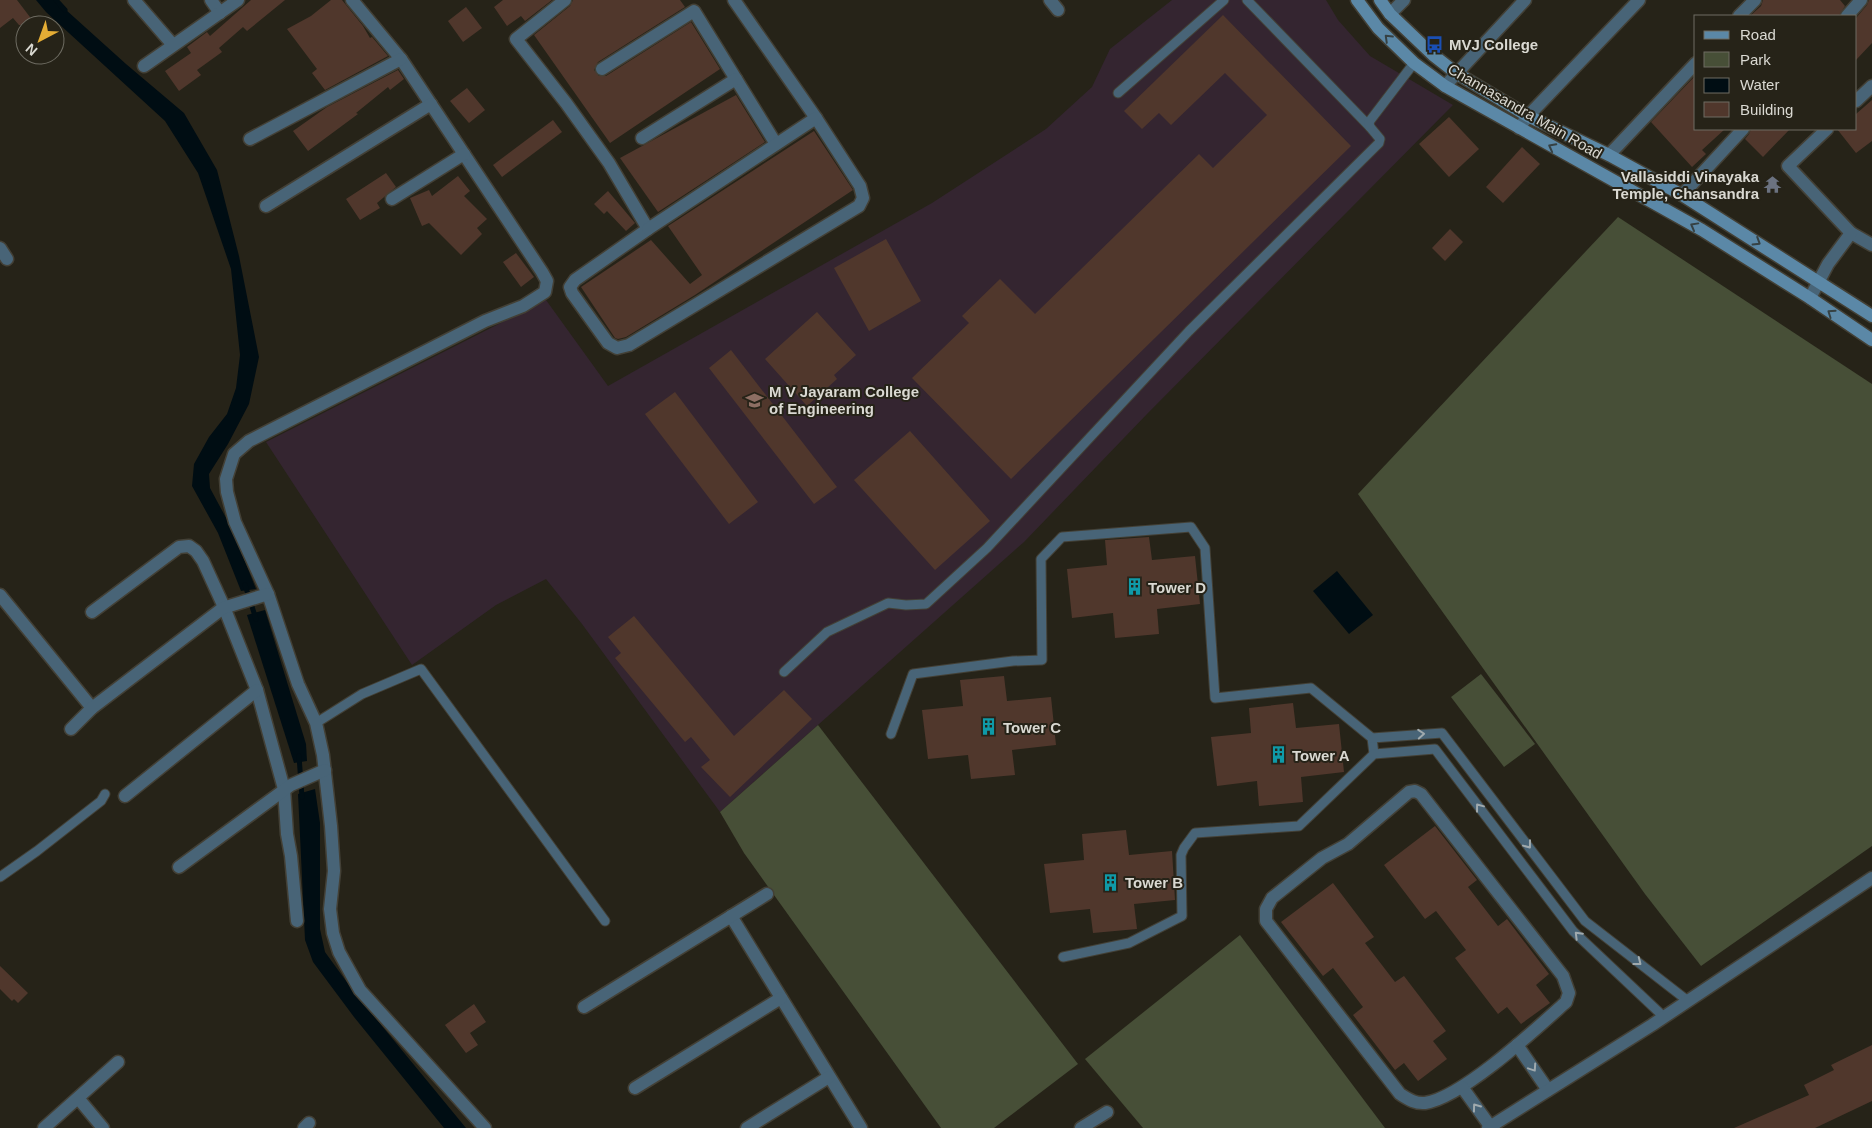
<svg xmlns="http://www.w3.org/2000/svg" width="1872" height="1128" viewBox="0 0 1872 1128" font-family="Arial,sans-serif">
	<rect width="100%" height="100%" fill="#262318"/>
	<!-- education -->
	<path fill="#342530" d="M1172 0H1326L1338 20 1370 56 1453 105 1147 414 1024 542 720 812 582 624 546 579 496 605 412 665 266 442 546 300 608 386 932 203 1046 129 1092 87 1110 49Z"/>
	<!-- green -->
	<g fill="#474f37">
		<path d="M1618 217 1872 384V846L1701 966 1645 894 1358 494Z"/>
		<path d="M1481 674 1535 744 1504 767 1451 697Z"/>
		<path d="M818 725 1078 1064 994 1128H941L744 853 720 812Z"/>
		<path d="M1240 935 1385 1128H1143L1085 1059Z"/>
	</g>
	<!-- water -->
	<g fill="#000d13">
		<path d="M36 0H55L126 64 184 113 217 170 239 256 259 357 249 404 228 444 209 474 210 488 232 529 256 589 241 591 218 533 192 486 194 464 209 437 227 414 236 388 240 355 231 269 198 173 165 121 46 12Z"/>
		<path d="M1337 571 1373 615 1349 634 1313 591Z"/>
		<path d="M265 610 306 744 307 761 294 763 247 615Z"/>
		<path d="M315 789 320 823V929L325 952 354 992 466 1128H444L354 1017 313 962 305 940 298 794Z"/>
	</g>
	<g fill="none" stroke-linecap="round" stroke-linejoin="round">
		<!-- stream -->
		<g stroke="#000d13" stroke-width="5">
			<path d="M56 0 65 10"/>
			<path d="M245 585 256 619"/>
			<path d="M299 756 302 797"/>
		</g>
	</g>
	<!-- building -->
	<g fill="#50372c">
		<path d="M0 0H17L36 25H19L13 18 0 28Z"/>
		<path d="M251 0H285L247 31 243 27 219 48 222 52 197 70 201 75 179 91 165 71 191 53 187 47 207 32 210 36Z"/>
		<path d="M331 0H342L363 26 370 38 372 37 388 56 325 90 312 73 317 69 287 29 311 16Z"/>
		<path d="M503 0H552L525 21 521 16 507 26 494 7Z"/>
		<path d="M573 0H680L685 7 598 62 594 70 599 76H606L691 22 720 69 610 143 534 35 570 6Z"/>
		<path d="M1763 0H1840L1845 6 1839 16H1750L1761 6Z"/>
		<path d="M1869 0H1872V43L1856 60V18L1867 5Z"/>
		<path d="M466 7 482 28 463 42 448 21Z"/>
		<path d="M1223 15 1351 146 1011 479 912 378 969 323 962 316 1000 279 1035 314 1199 154 1213 168 1267 115 1225 73 1171 125 1159 113 1142 129 1124 111Z"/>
		<path d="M398 70 404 79 390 90 388 87 356 113 358 114 308 151 293 131 327 107Z"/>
		<path d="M1696 75V129H1725L1702 150 1706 154 1692 167 1651 122Z"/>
		<path d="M467 88 485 110 469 123 450 101Z"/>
		<path d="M736 95 765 142 658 212 620 158Z"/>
		<path d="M1872 100V141L1856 153 1837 129H1856V114Z"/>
		<path d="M1449 117 1479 149 1449 177 1419 144Z"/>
		<path d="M553 120 562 132 502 177 493 165Z"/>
		<path d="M1751 129H1790L1763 157 1745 139 1749 134Z"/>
		<path d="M814 131 853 190 695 295 626 337 618 339 615 338 581 287 651 240 690 284 702 275 668 226Z"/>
		<path d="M1522 147 1540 164 1503 203 1486 187Z"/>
		<path d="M386 173 396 187 377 203 380 208 360 220 346 199Z"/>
		<path d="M458 176 470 191 464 196 487 219 477 228 482 234 461 255 429 223 422 226 410 198 429 190 432 196Z"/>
		<path d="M608 191 635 223 626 231 607 211 604 214 594 204Z"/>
		<path d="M1450 229 1463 242 1445 261 1432 248Z"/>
		<path d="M886 239 921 301 869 331 834 268Z"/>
		<path d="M516 253 534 277 521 287 503 262Z"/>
		<path d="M817 312 856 355 834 375 837 379 807 406 765 359Z"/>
		<path d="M731 350 837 487 814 504 709 368Z"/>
		<path d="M675 392 758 502 729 524 645 414Z"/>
		<path d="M910 431 990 521 935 570 854 480Z"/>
		<path d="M1149 537 1152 560 1195 556 1200 604 1157 609 1159 634 1115 638 1113 613 1072 618 1067 569 1107 565 1105 540Z"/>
		<path d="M634 616 734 736 784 690 812 719 730 797 701 767 710 760 691 737 685 742 615 658 621 653 608 637Z"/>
		<path d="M1004 676 1007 701 1051 697 1056 745 1012 750 1015 775 971 779 968 755 928 759 922 710 963 706 960 680Z"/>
		<path d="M1293 703 1296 728 1339 724 1344 772 1301 777 1303 802 1259 806 1257 781 1217 786 1211 737 1251 733 1249 708Z"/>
		<path d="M1435 826 1477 880 1468 887 1498 926 1507 919 1549 974 1536 985 1550 1003 1521 1024 1507 1007 1498 1014 1455 958 1466 950 1436 911 1425 919 1384 865Z"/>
		<path d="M1126 830 1129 855 1172 851 1175 900 1134 904 1137 929 1093 933 1090 909 1050 913 1044 864 1084 860 1082 834Z"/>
		<path d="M1333 883 1374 937 1365 943 1395 982 1404 976 1446 1031 1433 1041 1447 1059 1418 1081 1404 1063 1395 1070 1353 1015 1363 1007 1333 968 1323 976 1281 922Z"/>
		<path d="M0 966 28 993 18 1003 14 999 12 1001 0 989Z"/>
		<path d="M474 1004 486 1022 470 1033 478 1045 466 1053 445 1025Z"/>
		<path d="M1872 1045V1101L1815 1128H1734L1809 1095 1804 1085 1834 1070 1831 1065Z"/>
	</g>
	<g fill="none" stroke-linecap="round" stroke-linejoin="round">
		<defs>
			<g id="lane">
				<path d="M1247 0 1370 127"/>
				<path d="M1118 93 1224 0"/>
				<path d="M784 672 827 632 888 603 906 605 926 604 987 548 1189 331 1379 143 1380 139 1370 127 1369 122 1414 63"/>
				<path d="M316 723 362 694 421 669 605 921"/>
				<path d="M891 734 913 674 1013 661 1042 660 1041 559 1062 537 1191 527 1205 548 1215 698 1311 688 1372 738 1374 754"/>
				<path d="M1372 738 1442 733 1585 921 1688 1001"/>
				<path d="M0 877 37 851 101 801 105 794"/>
				<path d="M1063 957 1129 943 1182 916 1181 855 1184 848 1195 833 1299 826 1374 754 1435 749 1573 931 1664 1017"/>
			</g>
			<g id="street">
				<path d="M134 0 173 45"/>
				<path d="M211 0 220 13"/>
				<path d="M352 0 401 59 542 272 547 281 545 292 523 306 485 321 249 441 234 454 226 479 227 492 235 522 268 594 298 684 316 723 323 755 331 826 334 871 330 909 333 933 339 952 360 990 485 1128"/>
				<path d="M565 0 516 39 566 103 609 163 648 229 575 280 570 287 572 293 608 343 617 348 629 345 859 206 863 198 860 186 816 118 734 0"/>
				<path d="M1050 0 1058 10"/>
				<path d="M1390 14 1404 0"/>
				<path d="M1739 16 1755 0"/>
				<path d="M1847 16 1861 0"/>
				<path d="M144 66 238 0"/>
				<path d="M602 69 694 11 776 144"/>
				<path d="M1445 86 1525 0"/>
				<path d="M1856 101 1872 86"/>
				<path d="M1519 128 1528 116 1639 0"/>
				<path d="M642 138 736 79"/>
				<path d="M250 139 401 59"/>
				<path d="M1609 155 1696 63"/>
				<path d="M1682 195 1743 129"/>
				<path d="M392 199 464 154"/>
				<path d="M266 206 431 104"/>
				<path d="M648 229 816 118"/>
				<path d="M1851 233 1872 245"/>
				<path d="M0 248 7 259"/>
				<path d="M1810 298 1828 264 1851 233 1788 166 1827 129"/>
				<path d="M0 595 92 708"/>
				<path d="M92 612 179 547 189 546 196 551 203 561 224 607 257 690 284 789 287 834 291 856 297 921"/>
				<path d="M71 729 92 708 223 608 268 594"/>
				<path d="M1415 791 1421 794 1563 976 1569 993 1566 1002C1537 1028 1462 1098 1425 1103 1415 1104 1408 1099 1400 1094L1266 921V909L1272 898 1322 858 1348 844 1409 792Z"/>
				<path d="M125 796 257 690"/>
				<path d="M179 867 291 785 325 770"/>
				<path d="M731 916 861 1128"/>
				<path d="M584 1007 767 894"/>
				<path d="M1517 1045 1548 1090"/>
				<path d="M1462 1087 1490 1126"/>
				<path d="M635 1088 781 998"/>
				<path d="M78 1098 103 1128"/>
				<path d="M44 1128 118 1062"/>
				<path d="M304 1128 309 1123"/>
				<path d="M747 1128 829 1077"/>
				<path d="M1081 1128 1107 1112"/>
				<path d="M1488 1128 1652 1025 1872 878"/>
			</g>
			<g id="secondary">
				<path d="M1357 0 1378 28 1414 63 1445 86 1702 230 1810 298 1872 340"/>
				<path d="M1380 0 1390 14 1433 55 1456 73 1528 116 1609 155 1682 195 1872 316"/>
			</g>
		</defs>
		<!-- lane casing -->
		<use href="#lane" stroke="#434036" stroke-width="11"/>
		<!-- street casing -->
		<use href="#street" stroke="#434036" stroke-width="15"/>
		<!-- secondary casing -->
		<use href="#secondary" stroke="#434036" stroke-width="15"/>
		<!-- lane -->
		<use href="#lane" stroke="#486477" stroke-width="9"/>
		<!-- street -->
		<use href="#street" stroke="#486477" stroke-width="12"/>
		<!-- secondary -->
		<use href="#secondary" stroke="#5b88a7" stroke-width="12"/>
	</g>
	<!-- one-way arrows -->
	<defs><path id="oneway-chevron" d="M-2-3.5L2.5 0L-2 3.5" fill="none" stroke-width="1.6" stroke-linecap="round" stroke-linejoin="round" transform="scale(1.25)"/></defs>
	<g stroke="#364143">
		<use href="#oneway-chevron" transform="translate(1388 38) rotate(-136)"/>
		<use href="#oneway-chevron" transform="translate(1552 147) rotate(-152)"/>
		<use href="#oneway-chevron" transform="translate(1694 226) rotate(-151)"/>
		<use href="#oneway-chevron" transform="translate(1757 242) rotate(32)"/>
		<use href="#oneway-chevron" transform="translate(1831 313) rotate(-145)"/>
	</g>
	<g stroke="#a0aaae">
		<use href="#oneway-chevron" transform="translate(1421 734) rotate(-4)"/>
		<use href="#oneway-chevron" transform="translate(1479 807) rotate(-127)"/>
		<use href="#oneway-chevron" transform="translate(1528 845) rotate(53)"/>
		<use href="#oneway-chevron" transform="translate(1578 935) rotate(-135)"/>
		<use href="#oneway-chevron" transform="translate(1638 962) rotate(38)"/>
		<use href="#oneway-chevron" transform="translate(1533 1068) rotate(56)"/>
		<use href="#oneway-chevron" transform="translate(1476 1107) rotate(-126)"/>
	</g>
	<!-- icons -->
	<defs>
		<symbol id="bus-bare" viewBox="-9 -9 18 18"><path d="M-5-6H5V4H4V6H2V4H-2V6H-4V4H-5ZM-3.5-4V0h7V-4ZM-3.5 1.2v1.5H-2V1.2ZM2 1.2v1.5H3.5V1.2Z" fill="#1a4fb4" stroke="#262318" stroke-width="2.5" paint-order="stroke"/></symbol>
		<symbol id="temple-bare" viewBox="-9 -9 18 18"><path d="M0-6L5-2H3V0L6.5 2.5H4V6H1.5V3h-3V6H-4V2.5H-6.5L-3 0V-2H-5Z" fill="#6b7280" stroke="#262318" stroke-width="2.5" paint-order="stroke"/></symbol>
		<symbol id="university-bare" viewBox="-9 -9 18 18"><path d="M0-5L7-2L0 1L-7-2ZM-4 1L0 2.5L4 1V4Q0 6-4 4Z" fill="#8d6e63" stroke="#262318" stroke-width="2.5" paint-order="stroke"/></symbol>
		<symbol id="building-bare" viewBox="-9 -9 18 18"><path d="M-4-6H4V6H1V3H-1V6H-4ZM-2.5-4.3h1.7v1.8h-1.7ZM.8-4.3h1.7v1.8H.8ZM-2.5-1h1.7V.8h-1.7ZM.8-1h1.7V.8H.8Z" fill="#0f9aa8" stroke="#262318" stroke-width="2.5" paint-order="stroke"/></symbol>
	</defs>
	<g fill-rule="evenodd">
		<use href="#bus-bare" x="1422" y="32" width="25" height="25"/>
		<use href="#temple-bare" x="1760" y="172" width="25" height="25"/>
		<use href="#university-bare" x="742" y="388" width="25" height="25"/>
		<use href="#building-bare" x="1122" y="574" width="25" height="25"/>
		<use href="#building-bare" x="976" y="714" width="25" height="25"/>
		<use href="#building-bare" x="1266" y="742" width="25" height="25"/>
		<use href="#building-bare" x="1098" y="870" width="25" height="25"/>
	</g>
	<g text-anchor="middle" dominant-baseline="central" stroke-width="4" stroke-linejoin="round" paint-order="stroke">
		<!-- poi labels -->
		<g font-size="15" font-weight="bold" fill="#dad9d2" stroke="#262318" text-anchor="start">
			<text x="1449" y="44">MVJ College</text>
			<text x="1759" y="176" text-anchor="end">Vallasiddi Vinayaka<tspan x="1759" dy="17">Temple, Chansandra</tspan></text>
			<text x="769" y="391">M V Jayaram College<tspan x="769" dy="17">of Engineering</tspan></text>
			<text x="1148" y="587">Tower D</text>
			<text x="1003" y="727">Tower C</text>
			<text x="1292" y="755">Tower A</text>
			<text x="1125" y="882">Tower B</text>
		</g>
		<!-- street labels -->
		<g font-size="15" fill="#dad9d2" stroke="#262318">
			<text transform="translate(1525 111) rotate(30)">Channasandra Main Road</text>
		</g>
	</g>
	<!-- legend -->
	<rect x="1694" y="15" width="162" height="115" fill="#262318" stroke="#6e6c62"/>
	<rect x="1704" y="31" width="25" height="8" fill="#5b88a7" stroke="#6e6c62"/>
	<text x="1740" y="40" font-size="15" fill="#dad9d2">Road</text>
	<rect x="1704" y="52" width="25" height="15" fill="#474f37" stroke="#6e6c62"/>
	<text x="1740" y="65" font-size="15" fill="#dad9d2">Park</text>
	<rect x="1704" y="78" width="25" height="15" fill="#000d13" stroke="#6e6c62"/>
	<text x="1740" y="90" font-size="15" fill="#dad9d2">Water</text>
	<rect x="1704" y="102" width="25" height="15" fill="#50372c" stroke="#6e6c62"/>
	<text x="1740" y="115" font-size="15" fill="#dad9d2">Building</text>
	<!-- north arrow -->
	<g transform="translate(40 40) rotate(221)"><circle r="24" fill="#262318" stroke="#6e6c62"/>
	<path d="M0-4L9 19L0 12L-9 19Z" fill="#e5ad35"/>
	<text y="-8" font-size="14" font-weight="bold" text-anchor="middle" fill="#dad9d2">N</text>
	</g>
</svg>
